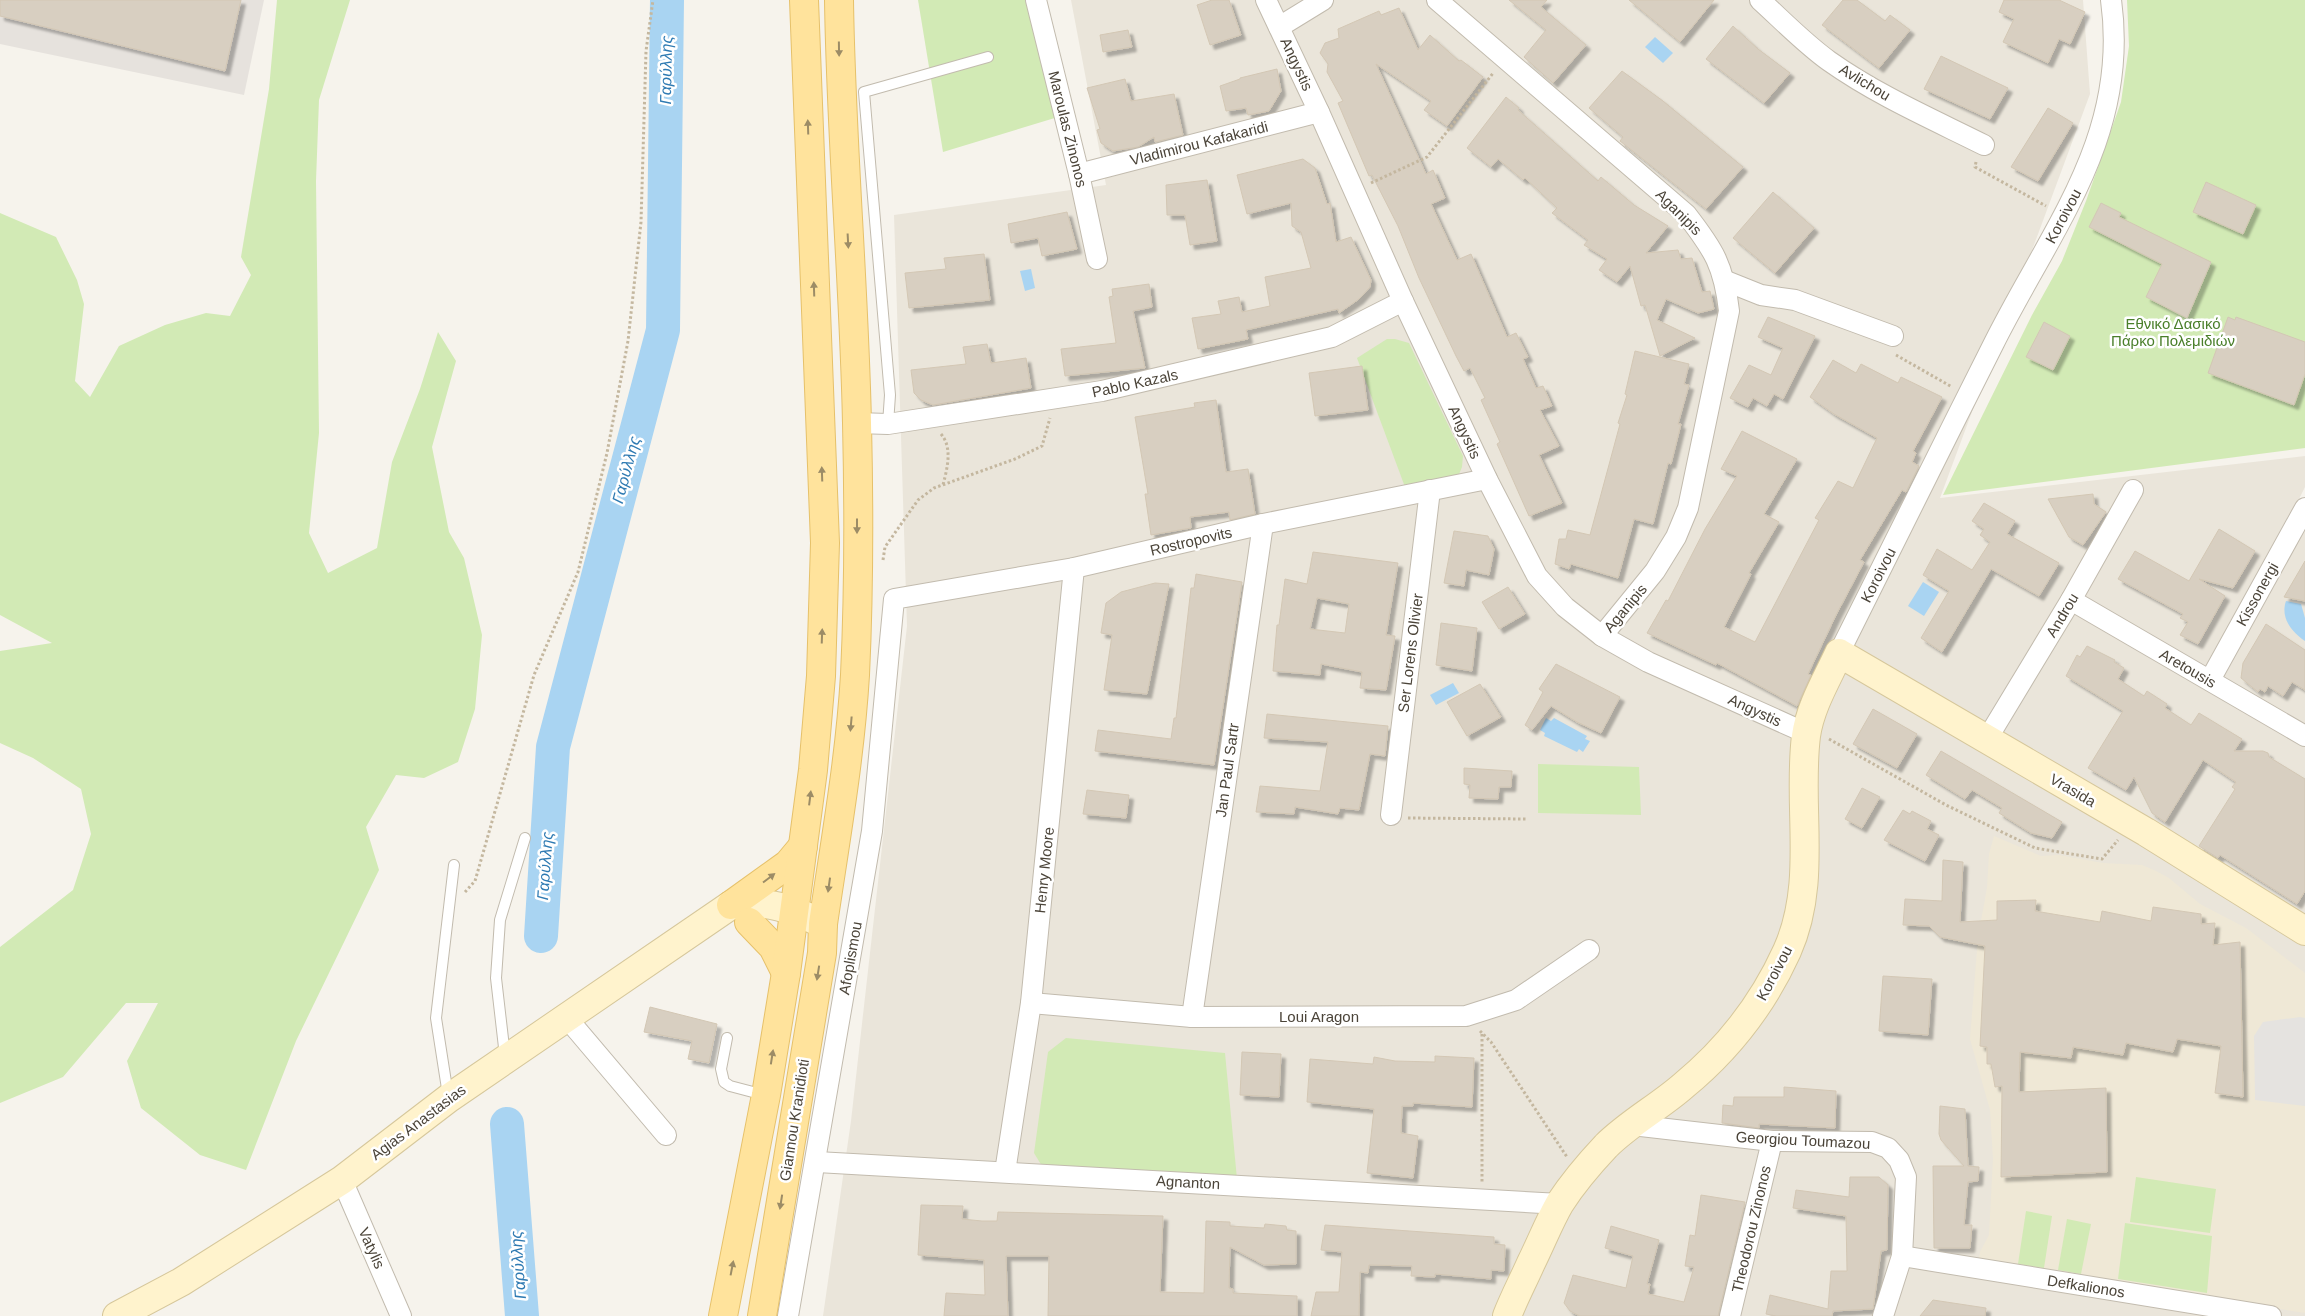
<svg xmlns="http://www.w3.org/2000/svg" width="2305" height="1316" viewBox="0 0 2305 1316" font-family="Helvetica,sans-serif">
	<defs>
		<filter id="shadow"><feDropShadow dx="4.5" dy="4.5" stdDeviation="1" flood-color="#0004"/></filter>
	</defs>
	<rect width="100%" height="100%" fill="#f6f3ec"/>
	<!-- residential -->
	<path fill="#eae5da" d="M1071 0H2083L2090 94 1940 498 2305 456V487L2298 501 2305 505V1316H823L851 1121 907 626 894 215 1106 185Z"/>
	<!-- industrial -->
	<path fill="#e6e2dd" d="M0 0H264L244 95 0 44Z"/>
	<!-- education -->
	<path fill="#efe8d6" d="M1994 836 2041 856 2059 855 2103 863 2142 865 2156 871 2169 878 2200 904 2246 928 2305 973V1313L1992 1262 1978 1263 1980 1252 1989 1235 1993 1159 1990 1110 1970 1039 1978 937 1987 888 1989 854Z"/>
	<!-- green -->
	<g fill="#d2eab5">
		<path d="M277 0H350L319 100 316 181 319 433 309 533 328 573 377 548 392 462 420 389 438 332 456 361 432 447 449 532 464 558 482 635 475 709 458 762 424 778 396 775 366 827 379 870 296 1041 246 1170 200 1155 141 1108 127 1061 158 1003H126L63 1077 0 1103V947L73 890 91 834 81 789 33 758 0 743V651L52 643 0 615V213L56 237 77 280 84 304 75 381 90 397 119 346 165 325 206 313 230 316 251 275 241 257 269 89Z"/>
		<path d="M918 0H1031L1058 117 943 152Z"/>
		<path d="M2127 0H2305V448L1943 495 2032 315 2062 261 2086 201 2121 102 2129 46Z"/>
		<path d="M1387 339H1395L1409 343 1463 456 1462 467 1457 479 1405 487 1357 358Z"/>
		<path d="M1538 764 1639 767 1641 815 1538 813Z"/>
		<path d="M1066 1038 1225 1053 1237 1179 1045 1171 1034 1153 1048 1052Z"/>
		<path d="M2136 1177 2216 1189 2210 1233 2130 1222Z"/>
		<path d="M2026 1211 2052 1216 2044 1268 2018 1264Z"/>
		<path d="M2067 1219 2091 1224 2081 1274 2058 1270Z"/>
		<path d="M2125 1223 2212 1236 2207 1293 2118 1279Z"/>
	</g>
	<!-- parking -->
	<path fill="#e5e3e0" d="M2300 1017 2305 1018V1106L2255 1100 2254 1036 2263 1022Z"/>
	<!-- water -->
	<g fill="#a9d4f2">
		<path d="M1655 37 1673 53 1663 63 1645 47Z"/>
		<path d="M1031 269 1035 288 1025 291 1020 271Z"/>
		<path d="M1923 582 1939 592 1924 616 1908 606Z"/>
		<path d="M2286 601 2301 604 2305 618V641C2292 632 2280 618 2286 601Z"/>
		<path d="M1453 683 1459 693 1436 705 1430 695Z"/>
		<path d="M1546 718 1551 721 1554 718 1587 736 1585 739 1590 741 1583 752 1579 749 1577 752 1544 736 1545 733 1540 730Z"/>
	</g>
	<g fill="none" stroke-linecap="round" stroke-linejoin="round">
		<!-- river -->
		<g stroke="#a9d4f2" stroke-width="34">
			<path d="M541 936 553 747 663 330 667 0"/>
			<path d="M507 1124 522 1316"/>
		</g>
	</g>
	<!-- building -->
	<g fill="#d8cfc1" stroke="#d3c7b4" fill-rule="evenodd" filter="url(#shadow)">
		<path d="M0 0H241L225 71 0 16Z"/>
		<path d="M1212 0H1229L1241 35 1210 45 1197 5Z"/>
		<path d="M1509 0H1547L1541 7 1586 45 1553 83 1524 57 1546 30Z"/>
		<path d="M1629 0H1714L1680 42Z"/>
		<path d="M1843 0H1857L1885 21 1890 15 1910 30 1879 68 1822 25Z"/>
		<path d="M2004 0H2059L2085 12 2070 44 2059 39 2048 63 2003 42 2014 19 1999 12Z"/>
		<path d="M1399 8 1418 50 1430 35 1459 61 1461 60 1483 77 1447 126 1424 110 1431 101 1376 64 1426 174 1433 170 1445 198 1431 204 1457 260 1471 254 1507 337 1516 333 1528 357 1523 359 1536 388 1543 386 1552 406 1540 410 1559 446 1539 455 1562 503 1529 516 1497 444 1500 442 1481 400 1485 398 1470 368 1464 371 1456 356 1419 278 1398 226 1372 175 1369 176 1338 103 1343 101 1327 72 1328 64 1320 53 1325 43 1339 38 1338 29 1379 11 1381 15Z"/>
		<path d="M1733 26 1758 49 1790 73 1764 103 1706 59Z"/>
		<path d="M1128 30 1132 47 1103 52 1100 35Z"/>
		<path d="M1941 56 2008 88 1990 119 1924 89Z"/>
		<path d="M1277 69 1281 91 1269 111 1248 115 1246 108 1226 111 1220 86 1240 79V78Z"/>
		<path d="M1622 71 1663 101 1743 167 1706 209 1620 141 1623 137 1589 108Z"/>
		<path d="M1125 79 1131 101 1174 94 1183 135 1155 142 1154 137 1138 147 1113 151 1101 143 1097 130 1100 129 1087 88Z"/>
		<path d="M1506 97 1519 108 1518 110 1598 181 1601 177 1634 205 1668 226 1646 253 1678 250 1681 259 1692 258 1702 292 1710 291 1714 309 1698 313 1666 299 1657 320 1695 338 1660 356 1645 305 1641 306 1630 266 1617 282 1599 270 1607 259 1584 245 1588 240 1552 213 1557 208 1525 178 1523 180 1498 159 1491 167 1467 148Z"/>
		<path d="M2048 108 2073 123 2038 181 2011 167Z"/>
		<path d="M1303 159 1315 168 1327 204 1330 203 1336 242 1351 237 1371 280 1370 287 1359 299 1339 313 1338 309 1246 330 1248 339 1198 349 1192 318 1221 314 1218 301 1239 297 1242 312 1270 306 1265 277 1311 268 1301 232 1292 226 1291 203 1247 214 1237 175Z"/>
		<path d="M1207 180 1217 241 1190 245 1185 215H1167L1166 185Z"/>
		<path d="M2206 182 2256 205 2243 234 2193 212Z"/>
		<path d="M1773 192 1814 228 1775 273 1733 238Z"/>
		<path d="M2101 203 2121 213 2119 217 2211 262 2187 318 2146 297 2162 264 2089 227Z"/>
		<path d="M1067 212 1077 249 1042 256 1038 238 1011 243 1008 224Z"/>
		<path d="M984 254 990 300 909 308 905 273 946 269 944 258Z"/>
		<path d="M1149 284 1152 307 1133 311 1145 368 1065 376 1061 349 1116 343 1109 297 1113 296 1112 289Z"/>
		<path d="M1768 317 1815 336 1783 399 1774 394 1767 406 1753 398 1748 407 1730 398 1749 365 1771 375 1783 348 1758 337Z"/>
		<path d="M2228 317 2235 320 2236 317 2305 342V374L2294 405 2208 373Z"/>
		<path d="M2044 322 2070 336 2053 370 2026 357Z"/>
		<path d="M987 344 991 363 1026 358 1031 388 933 405 921 400 914 393 911 370 966 364 963 347Z"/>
		<path d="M1635 351 1689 364 1684 384 1689 385 1678 424H1681L1671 464 1668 463 1653 524 1634 519 1618 578 1571 564 1569 569 1555 564 1559 539H1566L1568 530 1590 535 1620 424 1618 423 1627 395 1625 394Z"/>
		<path d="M1833 360 1856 373 1861 364 1898 383 1901 377 1942 397 1913 451 1916 453 1912 462 1919 466 1906 492 1902 490 1860 560 1864 562 1836 615 1808 674 1811 675 1797 706 1717 663 1716 665 1647 633 1666 600 1668 601 1705 529 1737 476 1721 469 1742 431 1797 459 1764 514 1779 522 1749 573 1751 574 1724 627 1755 642 1819 520 1815 518 1838 481 1853 488 1877 438 1834 414 1810 397Z"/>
		<path d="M1362 366 1368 410 1315 416 1309 373Z"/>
		<path d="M1216 400 1226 472 1248 469 1255 514 1230 520 1229 512 1190 517 1191 528 1151 535 1145 494H1148L1135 417 1195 407 1194 403Z"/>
		<path d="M2093 494 2094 504 2106 512 2083 545 2069 537 2048 499Z"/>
		<path d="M1984 503 2015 521 2007 534 2059 563 2039 596 1991 569 1942 652 1921 638 1949 591 1923 575 1937 549 1972 570 1990 542 1980 535 1984 529 1972 521Z"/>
		<path d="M2219 529 2255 551 2233 588 2199 579 2225 596 2198 644 2180 635 2188 622 2180 618 2183 614 2118 579 2135 551 2189 581Z"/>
		<path d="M1454 531 1488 536 1494 549 1489 575 1466 570 1464 586 1444 583Z"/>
		<path d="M1313 552 1398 563 1386 635 1395 636 1386 690 1360 688 1362 672 1321 664 1320 675 1273 671 1277 625H1279L1285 579 1307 584ZM1317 598 1349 604 1345 633 1310 629Z"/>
		<path d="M2305 561V601L2284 597Z"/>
		<path d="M1196 574 1242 582 1214 765 1095 751 1098 730 1171 739 1174 718H1176L1191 588H1194Z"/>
		<path d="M1155 583 1169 584 1147 694 1104 690 1112 635 1101 633 1106 603 1121 592Z"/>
		<path d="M1508 587 1525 614 1499 629 1482 602Z"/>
		<path d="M1441 623 1477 628 1472 671 1436 665Z"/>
		<path d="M2266 624 2305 650V690L2292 682 2283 696 2268 686 2265 692 2260 689 2258 692 2241 678 2243 663Z"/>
		<path d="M2087 646 2115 660 2114 662 2124 668 2118 679 2144 696 2147 691 2167 704 2165 708 2191 725 2199 713 2242 739 2234 751H2263L2268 753 2269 757 2305 779V891L2297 904 2220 855 2218 858 2199 846 2235 789 2232 787 2236 782 2203 760 2165 822 2152 813 2134 777 2126 790 2088 768 2123 711 2066 676 2077 655 2080 657Z"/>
		<path d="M1556 664 1620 697 1601 733 1577 722 1551 706 1532 730 1525 725 1543 692 1539 689Z"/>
		<path d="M1480 684 1501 717 1467 736 1447 702Z"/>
		<path d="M1873 709 1917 734 1897 768 1853 744Z"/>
		<path d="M1267 714 1388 726 1385 756 1370 754 1359 810 1340 808 1338 814 1295 807 1294 814 1256 812 1260 786 1320 791 1328 742 1264 738Z"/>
		<path d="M1941 751 2062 822 2052 838 2031 833 1999 813 2002 808 1972 790 1965 799 1926 775Z"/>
		<path d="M1464 768 1512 771 1511 787H1499L1498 799 1469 798 1470 785 1464 784Z"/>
		<path d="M1862 788 1880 797 1862 828 1845 819Z"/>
		<path d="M1087 790 1129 795 1126 818 1083 814Z"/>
		<path d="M1903 810 1910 814 1912 811 1931 821 1927 829 1939 835 1925 861 1884 840Z"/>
		<path d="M1943 860 1963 862 1960 922 1997 920V901L2036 900 2035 911 2100 922 2102 911 2151 921 2153 907 2201 914V924L2215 923 2213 945 2240 942 2243 1097 2215 1093 2221 1046 2177 1039 2173 1052 2126 1043 2123 1055 2073 1047 2071 1058 2020 1052 2019 1092 2106 1088 2107 1172 2001 1177 2002 1086 1995 1087 1991 1064H1987V1047L1980 1046 1985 946 1940 937 1929 926 1903 925 1905 899 1942 901Z"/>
		<path d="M1883 976 1932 979 1928 1035 1879 1031Z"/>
		<path d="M650 1007 717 1024 709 1063 688 1059 692 1041 644 1032Z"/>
		<path d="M1242 1052 1281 1054 1279 1097 1240 1095Z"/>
		<path d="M1435 1056 1474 1058 1472 1107 1413 1103V1106H1402L1401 1133 1418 1136 1413 1178 1367 1173 1374 1109 1307 1102 1310 1059 1373 1064 1374 1057 1395 1061 1435 1062Z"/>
		<path d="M1784 1087 1836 1091 1835 1128 1759 1124V1128L1722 1123 1723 1105 1733 1106 1734 1097H1784Z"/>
		<path d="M1940 1106 1965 1109 1968 1166 1979 1167 1978 1181 1968 1182 1964 1225H1972L1970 1248H1934L1933 1166H1964L1941 1140 1939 1134Z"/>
		<path d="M1850 1177H1879L1888 1185 1887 1250 1881 1251 1873 1309 1833 1311 1832 1316H1776L1766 1314 1770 1295 1828 1309 1831 1271H1847L1846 1216 1793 1208 1796 1190 1849 1197Z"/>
		<path d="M1701 1195 1745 1202 1718 1316H1580L1570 1311 1564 1303 1573 1275 1626 1288 1633 1256 1605 1248 1611 1226 1659 1240 1647 1284H1650L1648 1294 1684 1302 1694 1267 1685 1266 1690 1235 1695 1236Z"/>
		<path d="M921 1205 963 1206 962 1219 982 1221H997L998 1212 1163 1216 1160 1292 1204 1293 1206 1221 1230 1222V1226L1264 1228 1265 1224 1286 1226 1287 1230 1296 1231V1264L1264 1265 1230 1247 1229 1288 1233 1289V1293L1297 1296V1316H1048L1049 1256H1006L1008 1316H944L946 1293 985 1295 984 1260 918 1255Z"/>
		<path d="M1325 1225 1494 1237V1244L1505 1245 1504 1271 1491 1270V1279L1435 1274V1277L1411 1276 1412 1266 1369 1265 1368 1273 1360 1272 1359 1316H1311L1316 1292H1339L1342 1252 1321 1250Z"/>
		<path d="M1933 1300 1986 1308 1985 1316H1920Z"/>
	</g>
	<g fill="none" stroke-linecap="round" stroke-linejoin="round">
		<defs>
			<g id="lane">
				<path d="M888 424 890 395 864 92 988 57"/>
				<path d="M727 1038 721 1069 724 1082 730 1086 764 1095"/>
				<path d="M505 1056 496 978 500 920 525 838"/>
				<path d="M448 1095 436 1018 454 865"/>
			</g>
			<g id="street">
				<path d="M1036 0 1079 174 1097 259"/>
				<path d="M1266 0 1319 112 1403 301 1487 479 1537 576 1565 607 1602 636 1648 662 1806 733"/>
				<path d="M1437 0 1686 214C1714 250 1724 266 1729 311L1688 508 1676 537 1655 571 1602 636"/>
				<path d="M1760 0C1782 20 1804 43 1829 61 1877 95 1932 119 1984 145"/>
				<path d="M1279 27 1323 0"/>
				<path d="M1079 174 1319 112"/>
				<path d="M1726 281 1761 295 1795 300 1893 336"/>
				<path d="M857 423 888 424 1102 391 1332 337 1403 301"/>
				<path d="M2071 600 2305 736"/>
				<path d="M1839 653C1891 549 1942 446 1994 343 2051 229 2130 136 2111 0"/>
				<path d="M2210 680 2305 508"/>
				<path d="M1987 739 2071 600 2133 490"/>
				<path d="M1391 815 1430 490"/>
				<path d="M1031 1003 1192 1017 1466 1016 1516 1000 1589 950"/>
				<path d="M566 1017 666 1135"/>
				<path d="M1192 1017 1263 524"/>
				<path d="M1632 1125 1772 1141 1872 1142 1888 1148 1899 1160 1906 1177 1902 1256 1883 1316"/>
				<path d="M817 1162 1560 1204"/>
				<path d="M1005 1172 1031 1003 1074 568"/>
				<path d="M342 1180 401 1316"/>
				<path d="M1902 1256 2271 1316"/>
				<path d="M788 1316 872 831 894 599 1074 568 1263 524 1487 479"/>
				<path d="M1730 1316 1772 1141"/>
			</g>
			<g id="secondary">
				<path d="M117 1316 181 1282 342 1180 449 1098 731 905C766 899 793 909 823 924"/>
				<path d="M1507 1316C1514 1298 1523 1281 1531 1263 1541 1243 1549 1222 1560 1203 1573 1183 1590 1163 1606 1146 1629 1123 1659 1107 1683 1086 1728 1049 1763 1004 1787 951 1818 882 1797 808 1806 736 1810 707 1827 679 1839 653L2146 832 2305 931"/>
			</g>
			<g id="primary">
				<path d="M731 905 788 864 803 846"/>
				<path d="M749 922 773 947 786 973"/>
				<path d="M723 1316 766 1095 786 973 813 770 821 676 825 543 804 0"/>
				<path d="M762 1316 822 953 823 924C835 842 850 759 855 675 859 591 859 507 857 423 854 282 841 141 839 0"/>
			</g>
		</defs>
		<!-- lane casing -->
		<use href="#lane" stroke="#c2bbae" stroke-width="12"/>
		<!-- street casing -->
		<use href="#street" stroke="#c2bbae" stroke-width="22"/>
		<!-- secondary casing -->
		<use href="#secondary" stroke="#d6c79b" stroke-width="30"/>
		<!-- primary casing -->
		<use href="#primary" stroke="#e6c16a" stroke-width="30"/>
		<!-- path -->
		<g stroke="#c4b79f" stroke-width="3" stroke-dasharray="2.5 2.5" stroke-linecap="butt">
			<path d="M1976 162 1975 167 2046 206"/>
			<path d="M1371 183 1427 157 1494 72"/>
			<path d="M1896 355 1952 387"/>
			<path d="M941 434C953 448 947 469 943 485"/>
			<path d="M883 560 885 547 918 500 934 488 1015 459 1042 446 1050 418"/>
			<path d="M1829 739 1946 805 2035 848 2102 859 2118 840"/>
			<path d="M1408 818 1527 819"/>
			<path d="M465 892 475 881 534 675 578 572 607 453 628 341 641 222 646 51 653 0"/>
			<path d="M1480 1031 1491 1042 1567 1157"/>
			<path d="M1482 1034V1182"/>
		</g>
		<!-- lane -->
		<use href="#lane" stroke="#fff" stroke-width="10"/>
		<!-- street -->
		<use href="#street" stroke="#fff" stroke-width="20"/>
		<!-- secondary -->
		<use href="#secondary" stroke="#fff3cd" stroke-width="28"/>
		<!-- primary -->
		<use href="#primary" stroke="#ffe39c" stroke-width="28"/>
	</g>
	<!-- one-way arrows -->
	<defs><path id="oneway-solid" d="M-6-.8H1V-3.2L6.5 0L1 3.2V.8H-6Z" transform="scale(1.25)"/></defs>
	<g fill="#9c8c66">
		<use href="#oneway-solid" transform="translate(839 49) rotate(89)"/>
		<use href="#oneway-solid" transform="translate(808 127) rotate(-92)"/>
		<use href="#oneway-solid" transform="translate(848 241) rotate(87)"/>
		<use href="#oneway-solid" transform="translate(814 289) rotate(-92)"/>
		<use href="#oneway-solid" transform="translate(822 474) rotate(-92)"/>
		<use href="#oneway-solid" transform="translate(857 526) rotate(90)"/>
		<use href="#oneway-solid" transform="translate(822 636) rotate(-88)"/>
		<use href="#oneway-solid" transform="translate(851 724) rotate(95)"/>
		<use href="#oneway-solid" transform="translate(810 798) rotate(-83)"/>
		<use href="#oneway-solid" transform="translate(769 878) rotate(-37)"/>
		<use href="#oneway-solid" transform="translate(829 885) rotate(98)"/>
		<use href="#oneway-solid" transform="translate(818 973) rotate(99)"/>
		<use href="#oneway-solid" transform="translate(772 1057) rotate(-81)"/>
		<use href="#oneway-solid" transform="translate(781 1202) rotate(99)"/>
		<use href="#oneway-solid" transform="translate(732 1268) rotate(-79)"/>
	</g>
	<g text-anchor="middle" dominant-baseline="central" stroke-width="5" stroke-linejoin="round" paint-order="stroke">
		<!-- street labels -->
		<g font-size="15" fill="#4b4439" stroke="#fff">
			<text transform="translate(1297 64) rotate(65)">Angystis</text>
			<text transform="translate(1865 82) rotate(31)">Avlichou</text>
			<text transform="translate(1068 129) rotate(76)">Maroulas Zinonos</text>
			<text transform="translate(1199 143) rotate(-14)">Vladimirou Kafakaridi</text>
			<text transform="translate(1679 212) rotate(45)">Aganipis</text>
			<text transform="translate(2063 216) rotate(-62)">Koroivou</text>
			<text transform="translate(1135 383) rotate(-12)">Pablo Kazals</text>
			<text transform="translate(1465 432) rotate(65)">Angystis</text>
			<text transform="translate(1191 541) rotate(-13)">Rostropovits</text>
			<text transform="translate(1878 575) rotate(-63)">Koroivou</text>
			<text transform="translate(2257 594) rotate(-61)">Kissonergi</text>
			<text transform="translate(1625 608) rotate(-50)">Aganipis</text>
			<text transform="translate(2062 615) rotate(-59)">Androu</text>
			<text transform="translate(1410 653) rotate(-83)">Ser Lorens Olivier</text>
			<text transform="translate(2188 668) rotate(30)">Aretousis</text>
			<text transform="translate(1755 710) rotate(25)">Angystis</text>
			<text transform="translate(1227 770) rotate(-82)">Jan Paul Sartr</text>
			<text transform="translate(2073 790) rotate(30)">Vrasida</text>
			<text transform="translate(1044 870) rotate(-84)">Henry Moore</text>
			<text transform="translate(850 958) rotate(-80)">Afoplismou</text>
			<text transform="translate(1774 973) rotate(-62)">Koroivou</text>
			<text x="1319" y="1016">Loui Aragon</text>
			<text transform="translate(794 1120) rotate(-81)">Giannou Kranidioti</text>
			<text transform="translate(418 1122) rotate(-37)">Agias Anastasias</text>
			<text transform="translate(1803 1140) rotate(3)">Georgiou Toumazou</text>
			<text transform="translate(1188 1182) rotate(3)">Agnanton</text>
			<text transform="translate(1751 1229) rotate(-77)">Theodorou Zinonos</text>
			<text transform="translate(372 1248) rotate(66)">Vatylis</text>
			<text transform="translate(2086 1286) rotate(9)">Defkalionos</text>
		</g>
		<!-- park labels -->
		<g font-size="15" fill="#4a7f2a" stroke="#fff">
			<text x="2173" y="323">Εθνικό Δασικό<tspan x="2173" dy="17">Πάρκο Πολεμιδιών</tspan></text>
		</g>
		<!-- water labels -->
		<g font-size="16" font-style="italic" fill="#2e7ab2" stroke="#fff">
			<text transform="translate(666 70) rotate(-89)">Γαρύλλης</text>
			<text transform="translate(626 470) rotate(-75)">Γαρύλλης</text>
			<text transform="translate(545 866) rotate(-86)">Γαρύλλης</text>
			<text transform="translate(518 1265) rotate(-94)">Γαρύλλης</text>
		</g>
	</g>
</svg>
